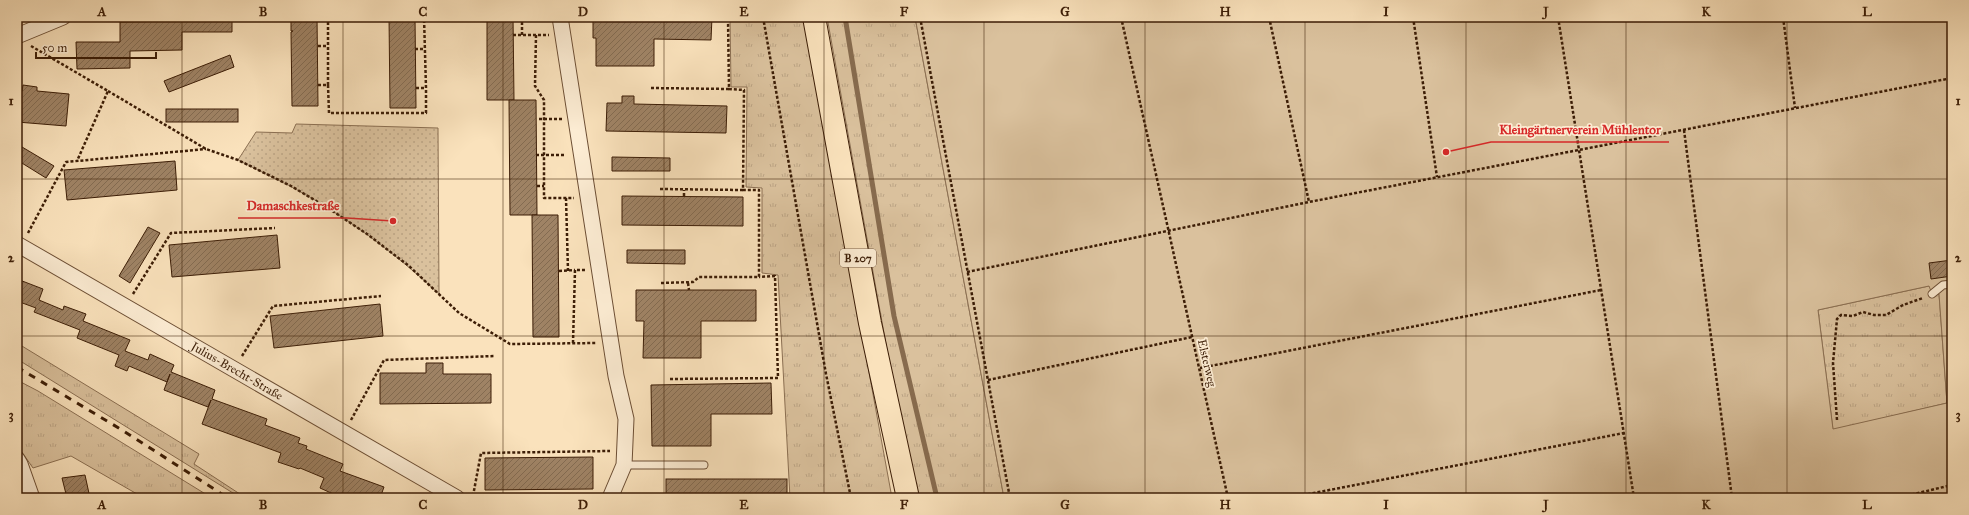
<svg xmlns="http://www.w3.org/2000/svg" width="1969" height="515" viewBox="0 0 1969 515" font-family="'IM FELL Great Primer',serif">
	<defs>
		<pattern id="grass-tufts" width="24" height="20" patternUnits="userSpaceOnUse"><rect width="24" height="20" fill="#dac19d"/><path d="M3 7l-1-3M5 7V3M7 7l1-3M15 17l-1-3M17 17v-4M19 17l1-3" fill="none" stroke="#bca586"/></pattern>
		<pattern id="park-dots" width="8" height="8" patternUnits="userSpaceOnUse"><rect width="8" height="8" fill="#dac19d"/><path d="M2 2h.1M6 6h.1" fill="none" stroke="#bca586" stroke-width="1.8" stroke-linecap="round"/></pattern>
		<pattern id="building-hatch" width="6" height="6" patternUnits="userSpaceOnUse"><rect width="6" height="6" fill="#9f8365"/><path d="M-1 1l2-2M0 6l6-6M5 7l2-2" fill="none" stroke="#836b51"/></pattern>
	</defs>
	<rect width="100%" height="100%" fill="#fae2bc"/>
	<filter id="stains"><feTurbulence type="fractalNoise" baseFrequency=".005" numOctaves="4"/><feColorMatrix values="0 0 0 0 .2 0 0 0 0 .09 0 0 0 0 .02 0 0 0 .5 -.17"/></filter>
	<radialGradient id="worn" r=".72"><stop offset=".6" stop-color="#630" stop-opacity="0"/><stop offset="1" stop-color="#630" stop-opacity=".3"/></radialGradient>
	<!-- grass -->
	<g fill="url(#grass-tufts)" stroke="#8b6f52">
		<path d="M730 17H804L892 498H790L778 275 762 273V188L746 187 747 87H731Z"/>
		<path d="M827 17H915L1004 498H919L895 394Z"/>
		<path d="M1929 286 1939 294 1947 403 1833 430 1818 310Z"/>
		<path d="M17 343 199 454 194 464 246 498H241L17 359Z"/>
		<path d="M17 380 38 391 212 498H144L71 456 33 468 17 445Z"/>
	</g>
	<!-- park -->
	<path fill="url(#park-dots)" stroke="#8b6f52" d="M296 124 438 128 439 294C394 252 344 215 290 186 273 177 255 169 238 160L256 132 292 133Z"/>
	<!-- garden -->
	<path fill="#dac19d" stroke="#8b6f52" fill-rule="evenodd" d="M915 17H1952V498H1004ZM1929 286 1932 294H1939L1947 403 1833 429 1818 310Z"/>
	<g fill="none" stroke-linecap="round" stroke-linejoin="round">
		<!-- stream -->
		<path stroke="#876b4e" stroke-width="5" d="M845 17 894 316 937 498"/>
	</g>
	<!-- building -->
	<g fill="url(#building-hatch)" stroke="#3c1d06">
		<path d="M179 17H232V32H182V50L130 51V68L77 69 76 42H120V22L179 21Z"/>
		<path d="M291 17H317L318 106H292L291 32 293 31H291Z"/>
		<path d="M389 17H415L416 108H390Z"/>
		<path d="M487 17H513L514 100H487Z"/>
		<path d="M593 17H712L711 40 654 39V66H596V38H593Z"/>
		<path d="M230 55 234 67 169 92 164 81Z"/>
		<path d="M23 85 37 87V91L69 94 66 126 17 122V90L22 91Z"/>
		<path d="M622 96H634V104L727 106 726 133 606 131 607 103H622Z"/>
		<path d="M509 100H536L537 215H510Z"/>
		<rect x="166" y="109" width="72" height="13"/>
		<path d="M17 144 54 166 46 178 17 160Z"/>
		<path d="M612 157 670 158V171H612Z"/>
		<path d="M175 161 177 190 67 200 64 170Z"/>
		<path d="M622 196 743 197V226L622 225Z"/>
		<path d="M532 215H558L559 337H533Z"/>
		<path d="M148 227 160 233 130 283 119 276Z"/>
		<path d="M277 235 280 268 172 277 169 245Z"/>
		<path d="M627 250H685V264L627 263Z"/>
		<path d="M1952 260V276L1931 279 1929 263Z"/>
		<path d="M17 279 43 289 39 300 63 310 64 306 86 314 83 321 130 340 125 351 148 360 150 354 174 365 171 372 215 390 212 399 267 419 265 425 300 438 298 443 307 446 306 449 343 464 340 471 384 487 380 498H355L342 493 340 497 320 488 324 478 300 468 299 469 278 462 281 453 202 424 211 400 208 407 164 390 170 374 167 382 129 366 127 371 115 366 119 355 77 338 80 330 34 312 36 308 17 301Z"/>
		<path d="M636 290H756V321H701V358H643L644 321H636Z"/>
		<path d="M380 304 383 336 274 348 270 316Z"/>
		<path d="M426 363H443V374H491V403L380 404V373H426Z"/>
		<path d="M771 383 772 414H711V446H652L651 385Z"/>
		<path d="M593 457V489L485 490V458Z"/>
		<path d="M85 475 90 498H67L62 478Z"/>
		<rect x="666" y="479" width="121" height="19"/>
	</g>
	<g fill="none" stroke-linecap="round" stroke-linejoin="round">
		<defs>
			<g id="service">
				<path d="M1932 294 1943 285 1952 284"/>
				<path d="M624 465H704"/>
			</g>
			<g id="minor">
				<path d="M560 17 616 376 626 419 624 465 610 498"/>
				<path d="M17 36 63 17"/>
				<path id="s1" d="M17 244 457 498"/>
				<path d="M17 459 20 464 32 498"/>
			</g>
			<path id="primary" d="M814 17 870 323 908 498"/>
		</defs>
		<!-- service casing -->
		<use href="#service" stroke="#6c4e34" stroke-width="9"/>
		<!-- minor casing -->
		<use href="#minor" stroke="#6c4e34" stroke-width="17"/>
		<!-- primary casing -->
		<use href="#primary" stroke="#3c1d06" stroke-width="24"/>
		<!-- path -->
		<g stroke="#3c1d06" stroke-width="2.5" stroke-dasharray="3 2" stroke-linecap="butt">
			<path d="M522 17V35"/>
			<path d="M763 17 826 374 851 498"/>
			<path d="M920 17 1010 498"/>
			<path d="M1121 17 1228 498"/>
			<path d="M1269 17 1309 202"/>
			<path d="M1413 17 1437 177"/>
			<path d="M1558 17 1634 498"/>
			<path d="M1783 17 1795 108"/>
			<path d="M513 35H549"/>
			<path d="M536 35 535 86 544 100V198H574"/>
			<path d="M31 46 108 91 77 161"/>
			<path d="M318 46H328"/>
			<path d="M415 49H425"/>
			<path d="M318 85H328V17"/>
			<path d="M328 85 329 113H426V88"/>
			<path d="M416 88H426L424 17"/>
			<path d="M651 88 729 89"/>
			<path d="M108 91 206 149 238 160 291 186 328 208 367 234 409 266 459 313 510 344 596 343"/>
			<path d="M539 119H562"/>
			<path d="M1684 130 1732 498"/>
			<path d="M536 155H566"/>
			<path d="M537 186H544"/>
			<path d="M660 189 743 190"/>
			<path d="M684 196V190"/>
			<path d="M566 198 568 271"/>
			<path d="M28 233 66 162 206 149"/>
			<path d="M559 271 575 270"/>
			<path d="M967 272 1309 202 1952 78"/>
			<path d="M661 283 693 282 699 277H759V190H743L744 90 729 89 728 17"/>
			<path d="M688 283 689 290"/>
			<path d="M133 294 171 233 275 228"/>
			<path d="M573 343 575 270H585"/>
			<path d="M242 356 273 306 381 296"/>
			<path d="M1200 368 1601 290"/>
			<path d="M670 379 778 378 775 276 759 277"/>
			<path d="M988 380 1192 337"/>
			<path d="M351 420 384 360 495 356"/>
			<path d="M1837 420 1833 363 1837 319 1841 315 1853 316 1863 312 1874 315H1886L1903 305 1923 298"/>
			<path d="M473 496 481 453 610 451"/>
			<path d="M1288 498 1624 433"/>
			<path d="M1897 498 1952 485"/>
		</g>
		<!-- service -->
		<use href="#service" stroke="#fcecd3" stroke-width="7"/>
		<!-- minor -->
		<use href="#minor" stroke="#fcecd3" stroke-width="15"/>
		<!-- primary -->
		<use href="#primary" stroke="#fae2bc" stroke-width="22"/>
		<!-- rail -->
		<path stroke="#3c1d06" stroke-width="3" stroke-dasharray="7 7" stroke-linecap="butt" d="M17 367 122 430 228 498"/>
	</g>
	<!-- grid -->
	<path fill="none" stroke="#3c1d06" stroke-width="1" stroke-opacity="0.55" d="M182 17V498M343 17V498M503 17V498M664 17V498M824 17V498M984 17V498M1145 17V498M1305 17V498M1466 17V498M1626 17V498M1787 17V498M17 179H1952M17 336H1952"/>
	<g text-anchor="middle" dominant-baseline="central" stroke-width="3.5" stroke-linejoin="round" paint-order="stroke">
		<!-- shield labels -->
		<rect fill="#fcecd3" stroke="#765b44" stroke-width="1" x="840" y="249" width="36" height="18" rx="3"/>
		<g font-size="11" font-weight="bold" fill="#3c1d06">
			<text x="858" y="258">B 207</text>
		</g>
		<!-- street labels -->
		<g font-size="12" fill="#3c1d06" stroke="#fcecd3">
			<text transform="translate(1207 363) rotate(77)">Elsterweg</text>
			<text stroke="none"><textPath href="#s1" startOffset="254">Julius-Brecht-Straße</textPath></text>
		</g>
	</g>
	<!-- callouts -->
	<path fill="none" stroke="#d62828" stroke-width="1.5" d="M1446 152L1491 142H1669M393 221L347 218H238"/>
	<g fill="#d62828" stroke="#fcecd3" stroke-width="1.5">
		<circle cx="1446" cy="152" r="4"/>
		<circle cx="393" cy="221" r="4"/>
	</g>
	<g font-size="13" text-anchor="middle" font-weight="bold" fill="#d62828" stroke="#fcecd3" stroke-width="3.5" stroke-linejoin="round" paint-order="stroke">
		<text x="1580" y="134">Kleingärtnerverein Mühlentor</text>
		<text x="293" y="210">Damaschkestraße</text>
	</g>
	<!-- margin -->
	<rect width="1969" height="515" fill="none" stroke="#fae2bc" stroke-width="44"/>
	<!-- scale -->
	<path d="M36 52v6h120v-6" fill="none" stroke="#3c1d06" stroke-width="2"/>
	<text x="42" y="52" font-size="12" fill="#3c1d06" stroke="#fcecd3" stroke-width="3" paint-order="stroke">50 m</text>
	<rect x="22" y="22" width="1925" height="471" fill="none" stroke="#3c1d06" stroke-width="1.5"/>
	<g font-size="13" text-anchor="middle" font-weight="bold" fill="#3c1d06">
		<text x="102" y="16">A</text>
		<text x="263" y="16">B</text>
		<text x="423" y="16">C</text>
		<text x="583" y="16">D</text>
		<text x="744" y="16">E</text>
		<text x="904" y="16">F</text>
		<text x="1065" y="16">G</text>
		<text x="1225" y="16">H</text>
		<text x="1386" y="16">I</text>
		<text x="1546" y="16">J</text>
		<text x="1706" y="16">K</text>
		<text x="1867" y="16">L</text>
		<text x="11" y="105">1</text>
		<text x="1958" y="105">1</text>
		<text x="11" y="262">2</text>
		<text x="1958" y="262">2</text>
		<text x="11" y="419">3</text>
		<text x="1958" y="419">3</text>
		<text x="102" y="509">A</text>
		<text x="263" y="509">B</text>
		<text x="423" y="509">C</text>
		<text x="583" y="509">D</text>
		<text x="744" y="509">E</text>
		<text x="904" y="509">F</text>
		<text x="1065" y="509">G</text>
		<text x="1225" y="509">H</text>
		<text x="1386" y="509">I</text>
		<text x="1546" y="509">J</text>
		<text x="1706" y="509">K</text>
		<text x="1867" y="509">L</text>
	</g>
	<rect width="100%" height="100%" filter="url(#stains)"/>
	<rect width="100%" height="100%" fill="url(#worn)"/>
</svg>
